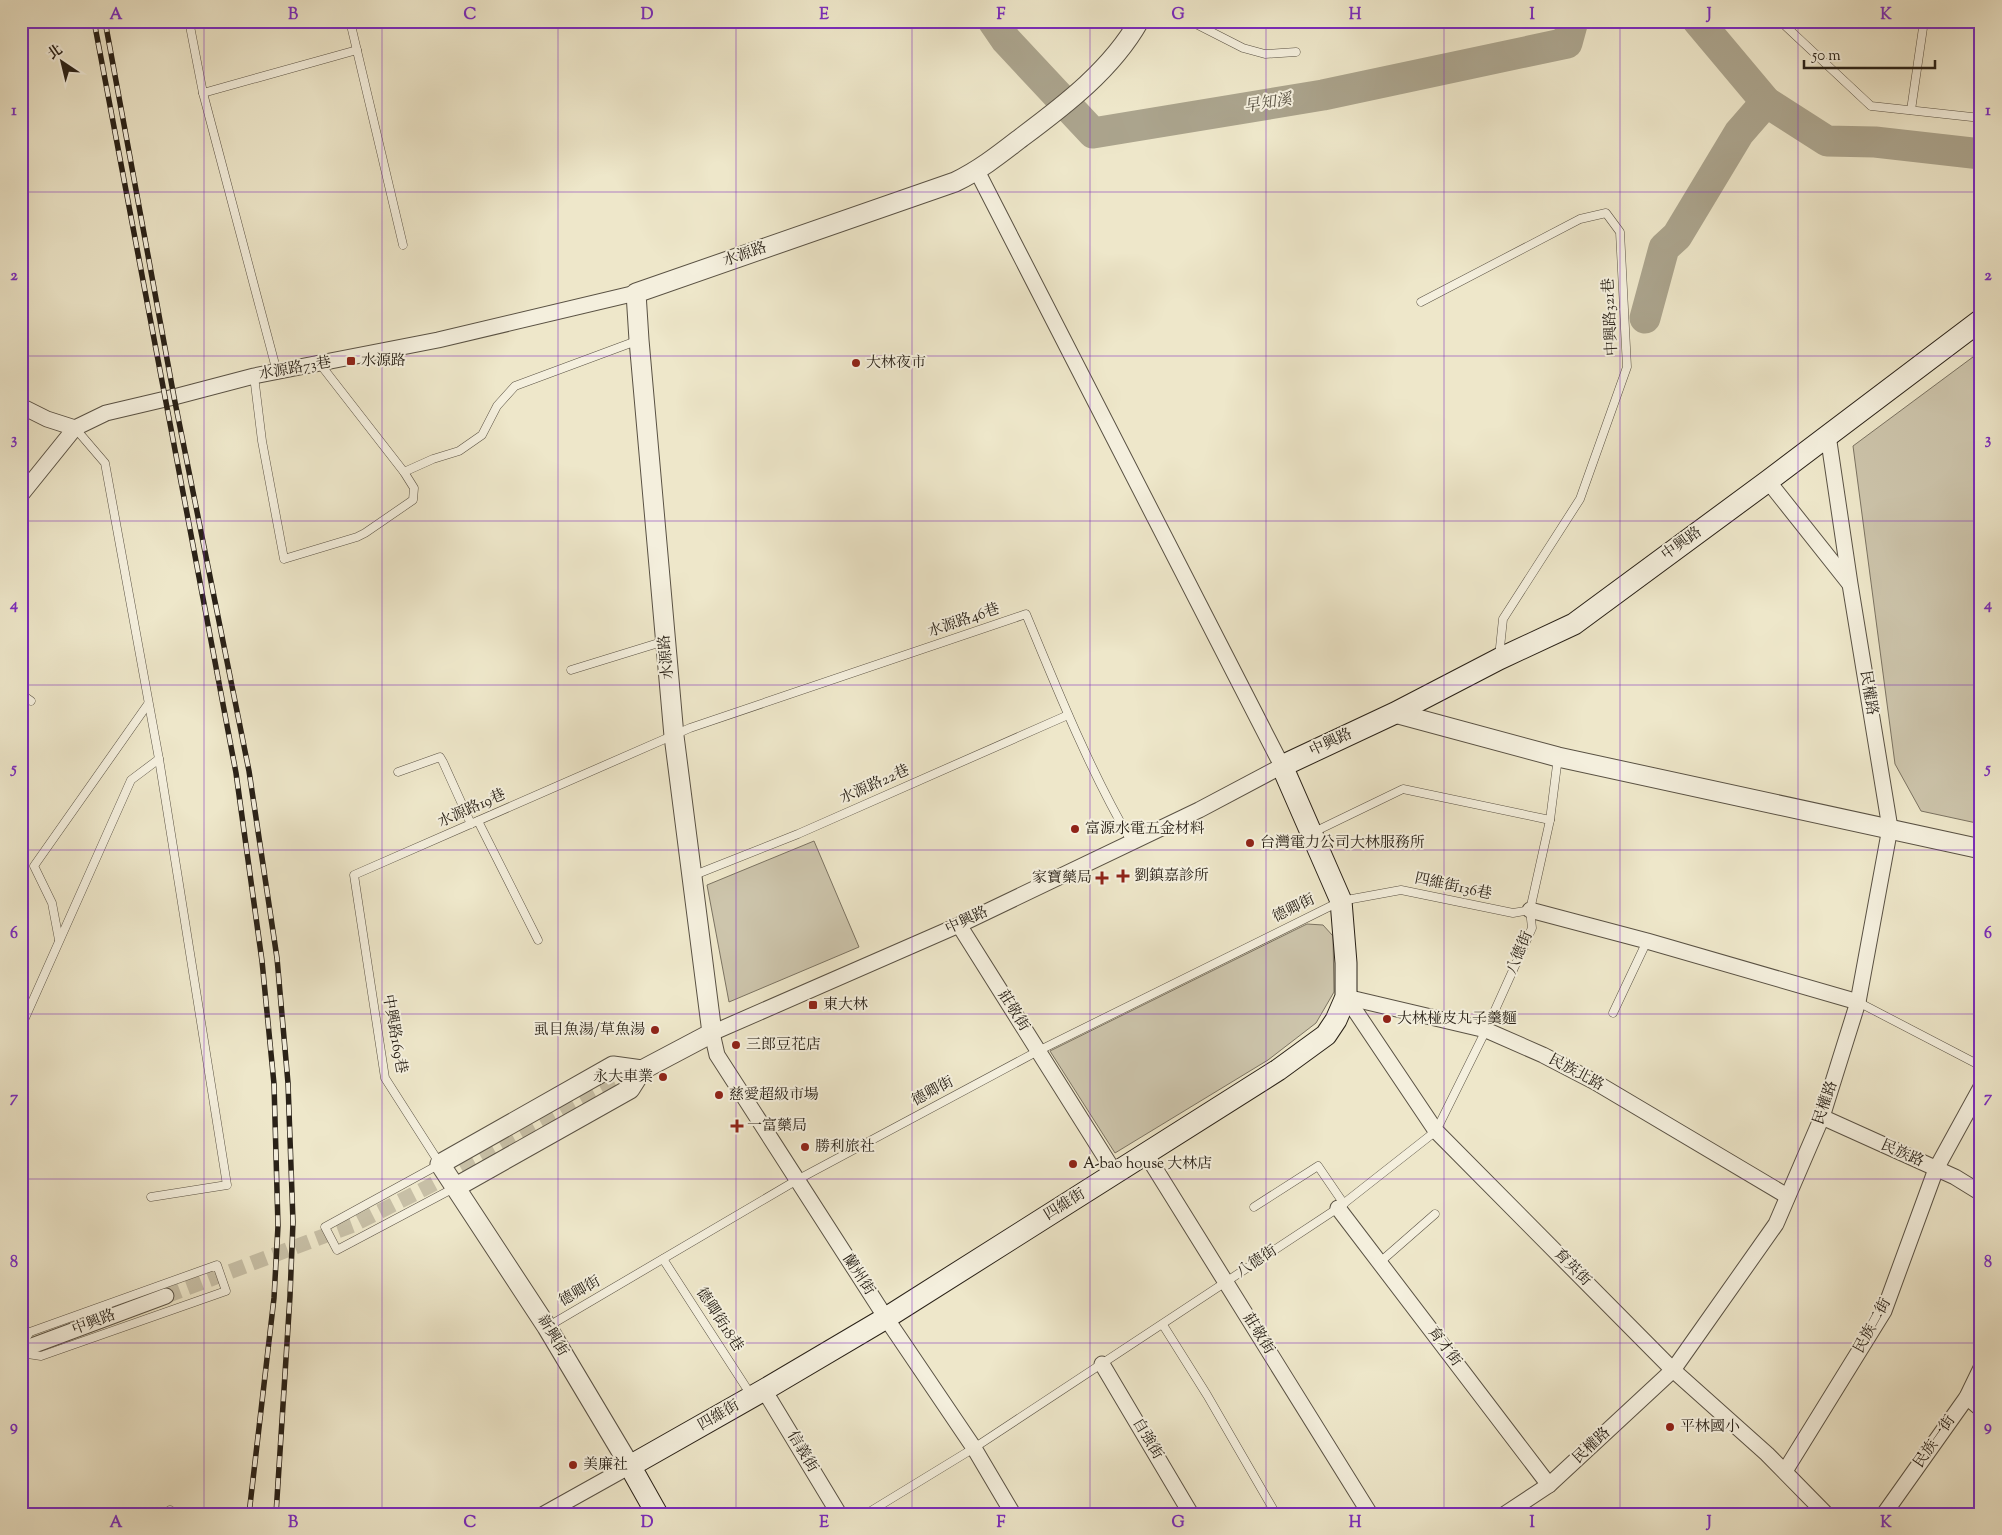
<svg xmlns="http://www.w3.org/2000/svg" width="2002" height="1535" viewBox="0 0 2002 1535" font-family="'Sorts Mill Goudy','Noto Serif TC',serif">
	<rect width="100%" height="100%" fill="#eee7ca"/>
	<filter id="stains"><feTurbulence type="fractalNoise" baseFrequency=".004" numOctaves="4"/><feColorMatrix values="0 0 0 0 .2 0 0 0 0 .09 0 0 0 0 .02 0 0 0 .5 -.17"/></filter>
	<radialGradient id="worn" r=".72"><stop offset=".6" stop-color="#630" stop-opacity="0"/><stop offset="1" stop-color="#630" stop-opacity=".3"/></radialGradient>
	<!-- green -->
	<g fill="#cdc5ac" stroke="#7b7362">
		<path d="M1981 351V824L1921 811 1895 764 1853 446Z"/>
		<path d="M814 841 859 947 729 1002 707 885Z"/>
		<path d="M1307 924 1323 925 1333 936 1334 992 1316 1023 1268 1060 1115 1153 1050 1051Z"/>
	</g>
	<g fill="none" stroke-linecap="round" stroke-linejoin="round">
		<!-- river -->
		<g stroke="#aba48d" stroke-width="31">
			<path d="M993 21 1006 40 1093 133 1323 95 1567 43 1573 21"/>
			<path d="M1698 21 1766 102 1827 141 1875 142 1981 154"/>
			<path d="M1645 318 1664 248 1677 236 1739 133 1766 102"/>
		</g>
		<!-- minor-tunnel -->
		<path stroke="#c7bfa6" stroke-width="15" stroke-dasharray="15 8" stroke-linecap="butt" d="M166 1296 353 1225 424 1189 628 1078"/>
		<defs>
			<g id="service">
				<path d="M189 21 203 93 277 372"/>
				<path d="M350 21 403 245"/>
				<path d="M1190 21 1243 48 1265 54 1296 52"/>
				<path d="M1780 21 1871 106 1981 118"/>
				<path d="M203 93 357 50"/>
				<path d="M1911 110 1924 21"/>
				<path d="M1421 302 1580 219 1606 213 1620 232 1627 367 1580 499 1503 619 1499 657"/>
				<path d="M320 364 404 472"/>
				<path d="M254 376 262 441 284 559 357 537 365 533 413 500 414 488 404 472 433 459 459 451 482 435 497 406 515 386 639 340"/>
				<path d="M75 428 105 463 159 759 227 1185 151 1197"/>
				<path d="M571 670 665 641"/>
				<path d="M21 694 31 701"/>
				<path d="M398 772 440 757 443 762 471 824"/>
				<path d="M478 821 538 940"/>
				<path d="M1314 832 1403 789 1550 820"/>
				<path d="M692 876 798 834 1068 715"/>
				<path d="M59 940 52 903 34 866 148 704"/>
				<path d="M1858 1002 1981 1066"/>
				<path d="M1613 1013 1647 941"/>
				<path d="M21 1027 131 780 159 759"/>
				<path d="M454 1188 337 1250 325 1227 440 1164 385 1078 354 875 690 728 1026 614C1058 691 1089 769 1131 841"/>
				<path d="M1254 1207 1318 1166 1344 1204"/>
				<path d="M663 1259 751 1395"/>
				<path d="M1379 1263 1435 1214"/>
				<path d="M1163 1325 1207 1395 1276 1514"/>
				<path d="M547 1327 797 1180 1038 1051 1341 901 1401 890 1513 913 1530 910"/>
				<path d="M21 1345 30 1332 217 1265 226 1291 41 1356 21 1353"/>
				<path d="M170 1514V1510"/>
				<path d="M866 1514 974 1448 1338 1208 1436 1131 1486 1030 1532 928 1530 910 1550 820 1558 757"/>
			</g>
			<g id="minor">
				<path d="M977 171 1282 766 1199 810 959 925 712 1033 717 1055 886 1318 974 1448 1013 1514"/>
				<path d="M21 406 47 419 75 428"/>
				<path d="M1768 481 1849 583"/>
				<path d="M21 495 75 428 106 413 174 397 254 376 438 340 636 293"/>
				<path d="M1530 910 1647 941 1858 1002"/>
				<path d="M959 925 1115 1173"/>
				<path d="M1346 997 1436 1131 1673 1370 1767 1454 1826 1514"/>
				<path d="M1346 997 1486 1030 1543 1055 1595 1082 1787 1196"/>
				<path d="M1822 1117 1955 1177 1981 1193"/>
				<path d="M1146 1154 1370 1514"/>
				<path d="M1338 1208 1549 1485"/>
				<path d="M21 1350 166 1296"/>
				<path d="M1102 1364 1191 1514"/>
				<path d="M764 1390 839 1514"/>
				<path d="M1967 1397 1981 1409"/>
				<path d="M1785 1471 1884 1311 1936 1169 1981 1087"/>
				<path d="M544 1514 630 1466"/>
				<path d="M1505 1514 1549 1485 1673 1370 1776 1224 1822 1117 1858 1002 1890 828 1850 584 1828 435"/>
				<path d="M1884 1514 1967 1397 1981 1368"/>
			</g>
			<g id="tertiary">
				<path d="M1395 713 1558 757 1981 849"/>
				<path d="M456 1187 630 1089 642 1070 712 1033 674 736 639 340 636 293 955 182C980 170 1000 154 1022 137 1065 105 1112 69 1139 21"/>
				<path d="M630 1466 547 1327 440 1164 613 1066 642 1070"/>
			</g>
			<path id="secondary" d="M657 1514 630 1466 764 1390 886 1318 1278 1070 1326 1035 1336 1020 1346 997V963L1341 901 1282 766 1395 713 1499 659 1574 624 1768 481 1981 320"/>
		</defs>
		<!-- service casing -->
		<use href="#service" stroke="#5a5244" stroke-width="9"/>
		<!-- minor casing -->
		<use href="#minor" stroke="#5a5244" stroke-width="17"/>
		<!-- tertiary casing -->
		<use href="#tertiary" stroke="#5a5244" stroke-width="21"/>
		<!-- secondary casing -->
		<use href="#secondary" stroke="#292117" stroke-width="23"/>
		<!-- service -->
		<use href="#service" stroke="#f4efdd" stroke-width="8"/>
		<!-- minor -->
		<use href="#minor" stroke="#f4efdd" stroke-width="15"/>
		<!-- tertiary -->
		<use href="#tertiary" stroke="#f4efdd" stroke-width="19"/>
		<!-- secondary -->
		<use href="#secondary" stroke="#f4efdd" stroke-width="21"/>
		<defs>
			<g id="rail">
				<path d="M94 21 236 773 262 961 274 1084 278 1226 274 1298 249 1514"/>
				<path d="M105 21 174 397 249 771 277 958 288 1083 293 1222 290 1296 276 1514"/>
			</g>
		</defs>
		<!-- rail casing -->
		<use href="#rail" stroke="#292117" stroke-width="5.5"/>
		<!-- rail -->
		<use href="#rail" stroke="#f4efdd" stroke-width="4" stroke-dasharray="11" stroke-linecap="butt"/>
	</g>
	<!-- grid -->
	<path fill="none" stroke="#7b2cbf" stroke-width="1" stroke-opacity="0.55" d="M204 21V1514M382 21V1514M558 21V1514M736 21V1514M912 21V1514M1090 21V1514M1266 21V1514M1444 21V1514M1620 21V1514M1798 21V1514M21 192H1981M21 356H1981M21 521H1981M21 685H1981M21 850H1981M21 1014H1981M21 1179H1981M21 1343H1981"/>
	<!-- markers -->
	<g fill="#8f2418" stroke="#f4efdd" stroke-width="2">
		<rect x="346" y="356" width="10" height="10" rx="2.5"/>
		<circle cx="856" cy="363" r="5"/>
		<circle cx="1075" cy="829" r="5"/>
		<circle cx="1250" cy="843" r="5"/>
		<path d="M1120.5 868.5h5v5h5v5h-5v5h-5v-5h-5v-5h5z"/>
		<path d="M1099.5 870.5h5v5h5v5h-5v5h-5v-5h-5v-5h5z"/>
		<rect x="808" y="1000" width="10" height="10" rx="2.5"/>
		<circle cx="1387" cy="1019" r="5"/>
		<circle cx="655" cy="1030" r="5"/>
		<circle cx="736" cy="1045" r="5"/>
		<circle cx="663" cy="1077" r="5"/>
		<circle cx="719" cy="1095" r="5"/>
		<path d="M734.5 1118.5h5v5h5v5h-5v5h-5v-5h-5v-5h5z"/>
		<circle cx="805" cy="1147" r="5"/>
		<circle cx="1073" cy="1164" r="5"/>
		<circle cx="1670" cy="1427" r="5"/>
		<circle cx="573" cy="1465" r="5"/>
	</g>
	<g text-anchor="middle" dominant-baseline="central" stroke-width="4" stroke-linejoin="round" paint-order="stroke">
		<!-- street labels -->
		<g font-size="15" fill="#292117" stroke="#f4efdd">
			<text transform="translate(745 255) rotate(-19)">水源路</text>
			<text transform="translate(1611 317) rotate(-93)">中興路321巷</text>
			<text transform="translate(295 369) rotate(-10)">水源路73巷</text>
			<text transform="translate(1682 544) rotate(-36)">中興路</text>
			<text transform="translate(964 621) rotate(-19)">水源路46巷</text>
			<text transform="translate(667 657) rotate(-95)">水源路</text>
			<text transform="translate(1868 693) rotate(81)">民權路</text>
			<text transform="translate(1331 743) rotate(-25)">中興路</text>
			<text transform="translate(875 785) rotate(-24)">水源路22巷</text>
			<text transform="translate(472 809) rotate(-24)">水源路19巷</text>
			<text transform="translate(1453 887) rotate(12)">四維街136巷</text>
			<text transform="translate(1294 909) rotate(-26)">德卿街</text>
			<text transform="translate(967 921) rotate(-25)">中興路</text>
			<text transform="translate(1520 953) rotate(-67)">八德街</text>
			<text transform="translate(1013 1011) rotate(58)">莊敬街</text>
			<text transform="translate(394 1034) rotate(80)">中興路169巷</text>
			<text transform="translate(1576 1073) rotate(28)">民族北路</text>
			<text transform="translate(933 1092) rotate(-28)">德卿街</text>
			<text transform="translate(1826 1103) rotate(-71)">民權路</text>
			<text transform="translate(1902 1154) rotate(24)">民族路</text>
			<text transform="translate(1065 1205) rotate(-32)">四維街</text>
			<text transform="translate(1257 1262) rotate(-33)">八德街</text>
			<text transform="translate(1572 1268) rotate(45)">育英街</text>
			<text transform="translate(858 1275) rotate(57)">蘭州街</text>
			<text transform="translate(580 1292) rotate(-30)">德卿街</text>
			<text transform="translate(719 1320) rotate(57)">德卿街18巷</text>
			<text transform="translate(94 1323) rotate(-21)">中興路</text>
			<text transform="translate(1873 1326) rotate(-61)">民族二街</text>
			<text transform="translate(1258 1334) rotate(58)">莊敬街</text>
			<text transform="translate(552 1336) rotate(59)">新興街</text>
			<text transform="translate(1444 1347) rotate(53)">育才街</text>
			<text transform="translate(719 1416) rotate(-30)">四維街</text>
			<text transform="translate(1147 1439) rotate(59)">自強街</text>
			<text transform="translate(1935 1442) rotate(-55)">民族一街</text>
			<text transform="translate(1592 1446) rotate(-43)">民權路</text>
			<text transform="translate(802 1452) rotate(59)">信義街</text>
		</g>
		<!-- poi labels -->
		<g font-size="15" fill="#292117" stroke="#f4efdd" text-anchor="start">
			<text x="361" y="361">水源路</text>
			<text x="866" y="363">大林夜市</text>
			<text x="1085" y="829">富源水電五金材料</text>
			<text x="1260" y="843">台灣電力公司大林服務所</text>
			<text x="1134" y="876">劉鎮嘉診所</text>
			<text x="1092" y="878" text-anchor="end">家寶藥局</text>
			<text x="823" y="1005">東大林</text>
			<text x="1397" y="1019">大林椪皮丸子羹麵</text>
			<text x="645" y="1030" text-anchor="end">虱目魚湯/草魚湯</text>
			<text x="746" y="1045">三郎豆花店</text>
			<text x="653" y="1077" text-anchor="end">永大車業</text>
			<text x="729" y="1095">慈愛超級市場</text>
			<text x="747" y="1126">一富藥局</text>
			<text x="815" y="1147">勝利旅社</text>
			<text x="1083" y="1164">A-bao house 大林店</text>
			<text x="1680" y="1427">平林國小</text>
			<text x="583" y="1465">美廉社</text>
		</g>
		<!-- water labels -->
		<g font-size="16" font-style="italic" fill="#564f40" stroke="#f4efdd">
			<text transform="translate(1268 104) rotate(-9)">早知溪</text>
		</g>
	</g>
	<!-- margin -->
	<rect width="2002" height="1535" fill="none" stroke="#eee7ca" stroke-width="55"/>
	<!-- north arrow -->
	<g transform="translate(62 62) rotate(325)" stroke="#f4efdd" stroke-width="4" paint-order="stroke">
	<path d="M0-4L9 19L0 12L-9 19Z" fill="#292117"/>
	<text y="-8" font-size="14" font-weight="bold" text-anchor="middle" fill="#292117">北</text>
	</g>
	<!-- scale -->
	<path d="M1804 60v8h131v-8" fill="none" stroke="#292117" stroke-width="2.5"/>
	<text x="1812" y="60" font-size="15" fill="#292117" stroke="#f4efdd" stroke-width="4" paint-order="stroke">50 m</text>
	<rect x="28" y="28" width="1946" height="1480" fill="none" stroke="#7b2cbf" stroke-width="2"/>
	<g font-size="16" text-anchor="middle" font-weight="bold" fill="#7b2cbf">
		<text x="116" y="19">A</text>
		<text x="293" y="19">B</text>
		<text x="470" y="19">C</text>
		<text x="647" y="19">D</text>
		<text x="824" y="19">E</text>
		<text x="1001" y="19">F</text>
		<text x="1178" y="19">G</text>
		<text x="1355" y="19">H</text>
		<text x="1532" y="19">I</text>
		<text x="1709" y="19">J</text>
		<text x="1886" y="19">K</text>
		<text x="14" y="115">1</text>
		<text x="1988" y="115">1</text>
		<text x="14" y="280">2</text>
		<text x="1988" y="280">2</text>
		<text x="14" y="444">3</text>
		<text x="1988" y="444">3</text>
		<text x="14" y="609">4</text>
		<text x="1988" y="609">4</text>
		<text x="14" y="773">5</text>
		<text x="1988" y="773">5</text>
		<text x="14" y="938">6</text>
		<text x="1988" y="938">6</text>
		<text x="14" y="1102">7</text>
		<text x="1988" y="1102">7</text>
		<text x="14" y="1267">8</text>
		<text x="1988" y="1267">8</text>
		<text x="14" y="1431">9</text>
		<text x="1988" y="1431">9</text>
		<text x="116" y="1527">A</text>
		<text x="293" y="1527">B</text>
		<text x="470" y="1527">C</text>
		<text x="647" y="1527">D</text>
		<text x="824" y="1527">E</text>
		<text x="1001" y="1527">F</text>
		<text x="1178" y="1527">G</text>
		<text x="1355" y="1527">H</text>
		<text x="1532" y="1527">I</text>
		<text x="1709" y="1527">J</text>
		<text x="1886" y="1527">K</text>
	</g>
	<rect width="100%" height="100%" filter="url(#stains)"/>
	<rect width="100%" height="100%" fill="url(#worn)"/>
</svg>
